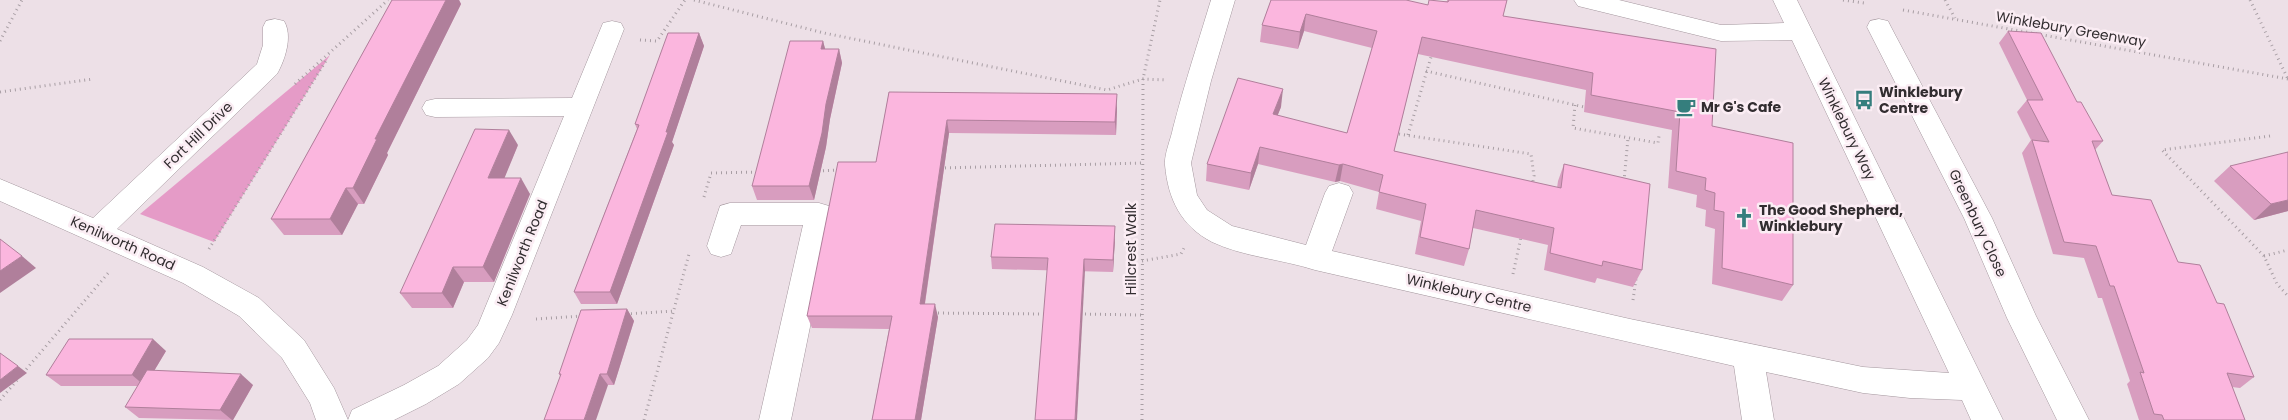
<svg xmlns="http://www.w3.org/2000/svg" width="2288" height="420" viewBox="0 0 2288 420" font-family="Poppins,sans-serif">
	<rect width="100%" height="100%" fill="#ede0e7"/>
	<!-- green -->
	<path fill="#e59bc7" d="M330 55 214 242 140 214Z"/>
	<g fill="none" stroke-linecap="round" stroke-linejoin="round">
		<defs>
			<g id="minor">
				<path d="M1211 0H1235L1211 81 1191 163 1197 195 1207 210 1232 226 1306 245 1325 193 1329 186 1339 183 1349 186 1353 193 1332 251 1630 319 1863 367 1949 373 1792 40 1721 41 1578 6 1574 0H1619L1721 25 1784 23 1773 0H1797L2003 420H1971L1962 400 1910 398 1863 393 1766 372 1774 420H1742L1734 366 1315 270C1281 259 1244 257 1212 242 1181 226 1168 199 1165 165 1164 154 1171 139 1173 128 1184 85 1198 43 1211 0Z"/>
				<path d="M275 19 284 21C293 36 285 60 277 74L117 229 203 267 259 298 304 340 334 388 348 420 352 410 404 385 438 366 467 340 478 325 564 116 435 117 426 115 422 108 426 101 435 99 572 98 603 23 612 21 621 23 624 29 512 315 499 343 488 358 459 384 426 404 394 420H316L310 403 282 358 239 316 183 283 0 201V179L93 218 257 64 263 45V27L266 21Z"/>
				<path d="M1879 19 1888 21 1891 27 1992 218 2036 316 2089 420H2057L2007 318 1964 218 1867 27 1870 21Z"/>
				<path d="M730 203H819L829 206 833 214 791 420H759L803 225H741L731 254 721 257 711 254 707 246 720 206Z"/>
			</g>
		</defs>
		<!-- minor casing -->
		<use href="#minor" stroke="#a4979e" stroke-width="1"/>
		<!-- path -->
		<g stroke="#a89ea4" stroke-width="3" stroke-dasharray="1 4" stroke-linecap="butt">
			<path d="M694 0 824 33 1107 90 1143 79 1167 80"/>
			<path d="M1843 0 1864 3"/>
			<path d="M1945 0 1955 18"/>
			<path d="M2250 0 2288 79"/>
			<path d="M1903 10 2288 79"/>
			<path d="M640 40 657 41 685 0"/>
			<path d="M0 41 22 0"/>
			<path d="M1426 71 1584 107"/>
			<path d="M295 84 388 0"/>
			<path d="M0 92 93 79"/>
			<path d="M1575 105 1573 128 1658 143 1659 136"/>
			<path d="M1399 134 1531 154 1534 176 1532 186"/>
			<path d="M1408 135 1431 57"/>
			<path d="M2270 136 2162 150 2264 256 2277 284 2288 296"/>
			<path d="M940 168 1142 163"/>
			<path d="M818 171 839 170"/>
			<path d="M1624 181 1628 138"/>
			<path d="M704 197 711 173 759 172"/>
			<path d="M209 249 327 59"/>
			<path d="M2264 256 2288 250"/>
			<path d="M1142 261 1181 254 1185 246"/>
			<path d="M1513 274 1521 237"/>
			<path d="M1633 300 1636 279"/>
			<path d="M933 313 1047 314"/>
			<path d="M626 314 674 311"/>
			<path d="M1080 314 1142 315"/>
			<path d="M536 319 582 316"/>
			<path d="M23 373 110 271"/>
			<path d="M0 400 19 378"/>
			<path d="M644 420 689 254"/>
			<path d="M1142 420 1143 79 1160 0"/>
		</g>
		<!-- minor -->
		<use href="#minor" fill="#fff" fill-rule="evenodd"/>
	</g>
	<!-- wall -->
	<g fill="#d89dbf">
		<path d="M392 0H459L461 4 387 153 388 155 364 204H358L342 235H284L271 219Z"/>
		<path d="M1271 0 1428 5 1447 1V0H1507L1503 16 1712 126 1793 285 1782 301 1712 284 1715 229 1705 226 1706 210 1696 207 1697 195 1668 188 1672 130 1584 112 1586 90 1418 54 1394 151 1557 188 1558 181 1564 164 1642 270 1633 287 1597 278 1595 283 1544 270 1548 245 1473 228 1469 249 1464 266 1415 254 1421 221 1376 209 1379 192 1340 181 1335 182 1258 164 1249 190 1206 181 1207 164 1281 107 1277 116 1347 133 1372 48 1304 31 1298 49 1260 42 1262 25Z"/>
		<path d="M2008 31 2077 102 2103 141 2095 150 2112 195 2217 303 2254 377 2240 388 2232 387 2245 420H2139L2127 384 2130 381 2102 298H2098L2084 258 2053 254 2022 153 2031 140 2017 112 2027 100 1999 43Z"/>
		<path d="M699 33 704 46 672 142 674 145 617 304H581L574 292 637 129 635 124Z"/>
		<path d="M823 41 825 49H839L842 63 830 119 826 147 814 200H757L752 186Z"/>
		<path d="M889 92 1117 108 1116 135 949 133 925 304 938 317 921 420H872L889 329 812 328 807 316 876 162Z"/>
		<path d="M518 145 504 178 530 194 494 282H464L453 308H412L400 293Z"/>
		<path d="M2230 166 2288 211 2254 220 2214 181Z"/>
		<path d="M1115 239 1113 272 992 269 991 257Z"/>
		<path d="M627 309 634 321 614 385H608L560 376 559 374Z"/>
		<path d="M166 351 154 371 253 385 233 420 139 418 125 407 138 386H61L46 375Z"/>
	</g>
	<!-- shaded-wall -->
	<g fill="#b07f9b">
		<path d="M446 0H459L461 4 387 153 388 155 364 204 353 188 375 139Z"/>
		<path d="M1306 14 1304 31 1298 49 1300 32Z"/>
		<path d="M699 33 704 46 672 142 674 145 617 304 610 292Z"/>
		<path d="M823 41 827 56 821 49Z"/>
		<path d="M839 49 842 63 830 119 826 147 814 200 809 186 826 104Z"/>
		<path d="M1283 89 1281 107 1271 132 1273 114Z"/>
		<path d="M1117 94V108L1116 135 1115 122Z"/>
		<path d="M947 120 949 133 923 316 920 304Z"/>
		<path d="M509 130 518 145 498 194 488 178Z"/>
		<path d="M1260 147 1258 164 1249 190 1251 173Z"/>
		<path d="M1343 164 1340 181 1335 182 1339 165Z"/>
		<path d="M521 178 530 194 494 282 483 267Z"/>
		<path d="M346 188 358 204 342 235 330 219Z"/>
		<path d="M2288 200V211L2254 220 2271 204Z"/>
		<path d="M1115 226V239L1113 272V260Z"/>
		<path d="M22 256 36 268 0 293V271Z"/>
		<path d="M1084 259 1085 271 1077 420H1075Z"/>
		<path d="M453 267 464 282 453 308 442 293Z"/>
		<path d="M935 304 938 317 921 420H915Z"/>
		<path d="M627 309 634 321 614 385 607 374Z"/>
		<path d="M153 339 166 351 145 386 132 375Z"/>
		<path d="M18 366 27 373 0 393V380Z"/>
		<path d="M241 374 253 385 233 420H232L220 410Z"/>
		<path d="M600 374 608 385 596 420H584Z"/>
	</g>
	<!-- building -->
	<g fill="#fbb6de" stroke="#b07f9b">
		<path d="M392 0H446L375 139H377L353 188H346L330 219H271Z"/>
		<path d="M1271 0H1406L1428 5 1429 0 1448 2 1449 0H1507L1503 16 1716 49 1712 126 1793 143V285L1722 268 1724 212 1714 210 1715 193 1705 190 1706 178 1676 171 1680 112 1591 95 1593 73 1422 37 1394 151 1561 188 1564 164 1650 184 1642 270 1603 261 1602 266 1550 253 1554 228 1476 210 1469 249 1420 237 1426 204 1379 192 1383 175 1343 164 1339 165 1260 147 1251 173 1207 164 1238 78 1283 89 1273 114 1347 133 1377 31 1306 14 1300 32 1262 25Z"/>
		<path d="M2008 31 2041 33 2077 102H2081L2103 141H2092L2112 195 2151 200 2178 262 2200 265 2217 303 2224 304 2254 377 2227 373 2245 420H2164L2162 415 2154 414 2140 372 2144 373 2114 286H2110L2096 246 2064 242 2032 140 2049 142 2027 100H2043Z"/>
		<path d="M668 33H699L666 132H668L610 292H574L639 125 635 124Z"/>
		<path d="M790 41H823L821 49H839L826 104 822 133 809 186H752Z"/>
		<path d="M889 92 1117 94 1115 122 947 120 920 304H935L915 420H872L892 316H807L838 162H876Z"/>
		<path d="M475 129 509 130 488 178H521L483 267H453L442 293H400Z"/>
		<path d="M2288 152V200L2271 204 2230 166Z"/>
		<path d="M995 224 1115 226 1113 260 1084 259 1075 420H1035L1048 258 991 257Z"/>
		<path d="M0 239 22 256 0 271Z"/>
		<path d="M627 309 607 374H600L584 420H544L561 374H559L581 310Z"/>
		<path d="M69 339H153L132 375H46Z"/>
		<path d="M0 353 18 366 0 380Z"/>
		<path d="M147 370 241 374 220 410 125 407Z"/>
	</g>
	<!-- icons -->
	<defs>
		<symbol id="bus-bare" viewBox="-9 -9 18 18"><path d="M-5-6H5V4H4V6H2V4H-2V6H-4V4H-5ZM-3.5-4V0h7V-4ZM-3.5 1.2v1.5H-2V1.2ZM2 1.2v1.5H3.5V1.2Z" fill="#357e7d" stroke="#fbedf4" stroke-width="2.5" paint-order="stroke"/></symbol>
		<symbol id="cafe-bare" viewBox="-9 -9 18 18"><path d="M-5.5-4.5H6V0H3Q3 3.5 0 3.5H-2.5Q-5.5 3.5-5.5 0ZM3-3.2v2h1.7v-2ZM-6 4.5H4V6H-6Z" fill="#357e7d" stroke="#fbedf4" stroke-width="2.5" paint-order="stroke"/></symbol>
		<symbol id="church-bare" viewBox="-9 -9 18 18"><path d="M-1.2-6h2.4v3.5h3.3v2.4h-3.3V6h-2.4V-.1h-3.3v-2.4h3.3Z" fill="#357e7d" stroke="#fbedf4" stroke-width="2.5" paint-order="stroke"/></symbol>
	</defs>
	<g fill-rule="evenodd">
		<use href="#bus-bare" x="1850" y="86" width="28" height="28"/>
		<use href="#cafe-bare" x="1672" y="93" width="28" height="28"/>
		<use href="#church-bare" x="1730" y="204" width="28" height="28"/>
	</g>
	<g text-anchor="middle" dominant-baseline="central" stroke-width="5" stroke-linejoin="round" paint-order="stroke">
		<!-- street labels -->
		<g font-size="14" fill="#322d30" stroke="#fbedf4">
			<text transform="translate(2071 29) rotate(10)">Winklebury Greenway</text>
			<text transform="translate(1847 129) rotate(64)">Winklebury Way</text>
			<text transform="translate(198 135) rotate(-44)">Fort Hill Drive</text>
			<text transform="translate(1978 223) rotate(65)">Greenbury Close</text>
			<text transform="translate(123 243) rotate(24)">Kenilworth Road</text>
			<text transform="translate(1131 249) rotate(-90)">Hillcrest Walk</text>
			<text transform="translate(522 253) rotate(-68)">Kenilworth Road</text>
			<text transform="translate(1469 293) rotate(13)">Winklebury Centre</text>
		</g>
		<!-- poi labels -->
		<g font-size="14" font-weight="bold" fill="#322d30" stroke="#fbedf4" text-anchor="start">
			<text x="1879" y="92">Winklebury<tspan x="1879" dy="16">Centre</tspan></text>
			<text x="1701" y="107">Mr G's Cafe</text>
			<text x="1759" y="210">The Good Shepherd,<tspan x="1759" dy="16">Winklebury</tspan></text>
		</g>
	</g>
</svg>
